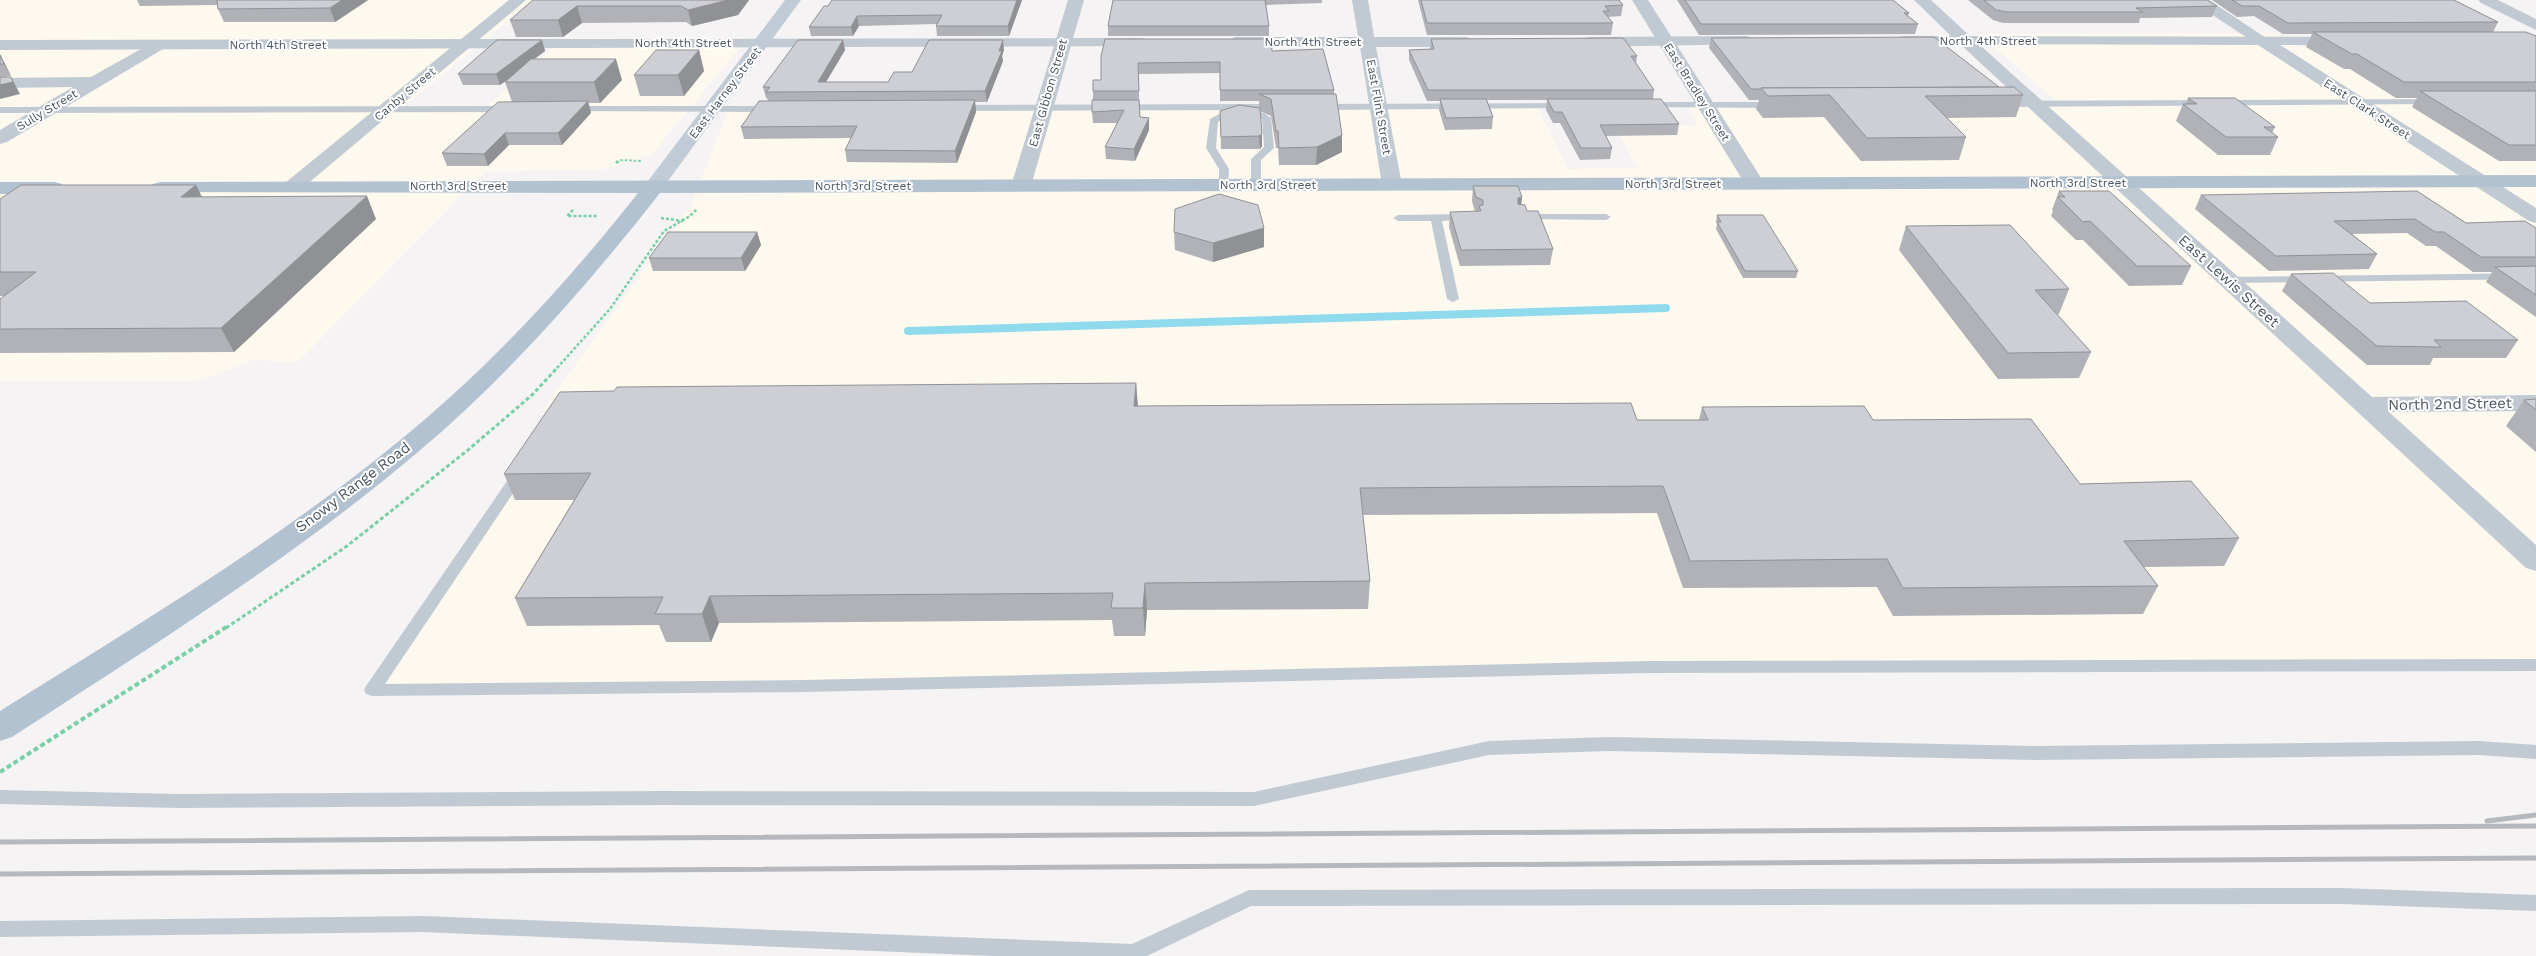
<svg xmlns="http://www.w3.org/2000/svg" width="2536" height="956" viewBox="0 0 2536 956" font-family="'Work Sans',sans-serif">
	<rect width="100%" height="100%" fill="#f5f3f3"/>
	<!-- commercial -->
	<g fill="#fdf9ef">
		<path d="M0 0H534L402 108 484 109 564 38 749 37 653 153 628 163 605 169 485 172 298 362 254 360 198 381H0Z"/>
		<path d="M2277 33 2298 47H2373L2536 102V665L1648 667 372 690 562 410 542 411 690 207 729 109 1537 106 1568 169 1637 168 1615 125H1698L1687 105 2059 103 1979 34Z"/>
	</g>
	<g fill="none" stroke-linecap="round" stroke-linejoin="round">
		<!-- stream -->
		<path stroke="#90daee" stroke-width="8" d="M908 331 1666 308"/>
		<!-- path-far3 -->
		<path stroke="#7ad0a6" stroke-width="2" stroke-dasharray="2.5 2" stroke-linecap="butt" d="M617 163 620 160 641 161"/>
		<!-- path-far2 -->
		<g stroke="#7ad0a6" stroke-width="2.5" stroke-dasharray="3 2" stroke-linecap="butt">
			<path d="M616 163 618 161"/>
			<path d="M573 210 567 216H598"/>
			<path d="M661 218 683 221"/>
			<path d="M557 368 610 309 664 231 690 216 697 209"/>
		</g>
		<!-- path-far1 -->
		<path stroke="#7ad0a6" stroke-width="3" stroke-dasharray="4 2.5" stroke-linecap="butt" d="M226 628 347 546 468 450 532 395 558 367"/>
		<!-- path -->
		<path stroke="#7ad0a6" stroke-width="4" stroke-dasharray="5 3" stroke-linecap="butt" d="M0 772 228 626"/>
		<!-- service -->
		<g fill="#c1cad2" fill-rule="evenodd">
			<path d="M2432 99 2435 100V104L2003 107 1998 104 2003 101Z"/>
			<path d="M1648 102H1774L1779 105 1774 108 1645 107V103Z"/>
			<path d="M1564 103 1569 106 1567 108 1321 110 1316 107 1321 104Z"/>
			<path d="M1277 104 1282 107 1280 109 1250 110 1264 113 1271 118 1274 148 1261 160V185L1256 188 1251 185V159L1264 147 1262 119C1248 112 1230 113 1218 122L1216 148 1229 169 1228 187 1219 185V169L1206 148 1210 119 1221 113 1234 110 958 111 953 108 958 105Z"/>
			<path d="M571 106H772L777 109 772 112 568 111V107Z"/>
			<path d="M0 107 509 106 514 109 509 112 0 113Z"/>
			<path d="M1468 214 1472 215V219L1442 221 1459 299 1453 302 1447 299 1431 221H1398L1393 218 1398 215Z"/>
			<path d="M1522 214H1606L1611 217 1606 220 1518 219V215Z"/>
			<path d="M2536 273V279L2228 283 2222 280 2228 277Z"/>
			<path d="M519 470 526 474 385 684 804 680 1648 661 2536 659V671L1648 673 804 692 372 696 366 694 364 690 366 686 514 471Z"/>
			<path d="M1609 737 2034 746 2479 741 2536 745V759L2479 755 2034 760 1609 751 1489 755 1254 806 661 805 178 808 0 804V790L178 794 661 791 1254 792 1489 741Z"/>
			<path d="M2341 888 2536 895V911L2341 904 1251 906 1147 956H994L423 932 0 937V921L423 916 1132 944 1249 890Z"/>
		</g>
		<!-- minor -->
		<g fill="#c1cad2" fill-rule="evenodd">
			<path d="M509 0H526L299 191H285L282 187 285 183Z"/>
			<path d="M1068 0H1084L1031 186 1028 190H1014L1011 186Z"/>
			<path d="M1352 0H1368L1375 42 1373 45 1367 47 1359 42Z"/>
			<path d="M1632 0H1648L1765 184 1762 188H1748L1745 184Z"/>
			<path d="M2190 0H2209L2269 40 2267 43H2255Z"/>
			<path d="M2478 0H2498L2536 19V30L2481 3Z"/>
			<path d="M1966 36 1972 38 2372 397 2536 395V411L2389 412 2536 545V571L2526 568 1960 44 1958 41 1960 38Z"/>
			<path d="M157 40 163 41 165 45 163 49 7 142 0 144V130L73 87 0 88V78L91 77Z"/>
		</g>
		<!-- tertiary -->
		<g fill="#c1cad2" fill-rule="evenodd">
			<path d="M1914 0H1931L1970 36 2353 37 2355 40 2353 43 2347 45H2280L2536 208V223L2529 221 2258 45 1897 44 1895 41 1897 38 1903 36H1951Z"/>
			<path d="M1747 36 1753 38 1755 41 1753 44 1588 47 1580 42 1588 37Z"/>
			<path d="M1235 37H1467L1475 42 1467 47H1376L1402 185 1399 189H1385L1382 185 1360 47 1229 45 1227 42Z"/>
			<path d="M1142 38 1148 40 1150 43 1148 46 0 50V40Z"/>
		</g>
		<!-- secondary -->
		<path fill="#c1cbd6" fill-rule="evenodd" d="M785 0H801L662 189H648L645 185 648 181Z"/>
		<!-- primary -->
		<g fill="#b3c2d1" fill-rule="evenodd">
			<path d="M2536 175V187L660 193C587 286 509 375 418 452 292 559 150 647 12 737L0 741V711C135 626 275 543 399 441 489 368 567 283 638 193L153 192 150 188 153 184 160 182Z"/>
			<path d="M0 182H55L62 184 65 188 62 192 55 194H0Z"/>
		</g>
		<!-- rail -->
		<g stroke="#b5b8bd" stroke-width="5">
			<path d="M2487 821 2536 815"/>
			<path d="M0 842 2536 826"/>
			<path d="M0 874 2536 858"/>
		</g>
	</g>
	<!-- wall -->
	<g fill="#b0b2b7">
		<path d="M137 0H368L335 22H224L218 9 217 5 140 6Z"/>
		<path d="M533 0H749L738 15 692 26 686 22 582 23 563 37H516L510 20Z"/>
		<path d="M832 0H1022L1009 36H937L936 26 937 24 859 26 853 36H811L809 27 828 6Z"/>
		<path d="M1113 0H1322V3L1266 5 1269 26V36H1108V26Z"/>
		<path d="M1418 0H1619L1623 5 1621 16 1608 17 1613 23 1611 35H1427Z"/>
		<path d="M1677 0H1893L1909 13 1908 16 1918 24 1915 34 1699 35Z"/>
		<path d="M1968 0H2207L2217 6 2212 17 2140 18 2139 23H2003L1993 20Z"/>
		<path d="M2212 0H2454L2498 22 2493 32 2536 36V161H2499L2412 107 2417 98H2396L2350 69H2344L2306 47 2312 34H2283L2254 16 2237 17Z"/>
		<path d="M1711 38 1999 87 2023 95 2016 117 1947 118 1966 137 1959 160 1861 161 1824 117 1763 118 1756 109 1759 100H1749L1709 48Z"/>
		<path d="M1431 39 1637 56 1636 63 1654 90 1653 99 1679 124 1677 135 1606 136 1612 148 1610 159 1580 160 1560 123H1553L1546 110 1547 100H1487L1493 117 1492 129 1445 130 1439 110 1440 101H1427L1409 60V50L1430 49Z"/>
		<path d="M542 40 545 51 534 59 622 80 600 103H588L591 113 562 145H509L488 166H447L442 153 512 102 505 82 514 75 500 85H463L458 74Z"/>
		<path d="M843 40 845 50 826 82H888L912 72 1004 50 1002 56 1003 61 987 102H975L976 112 957 163 847 162 845 150 851 138 744 139 741 127 768 101 767 98H766L763 87Z"/>
		<path d="M699 50 704 71 684 96H640L634 75Z"/>
		<path d="M1272 51 1334 90V94L1342 135V152L1316 165H1279L1278 148H1276L1271 116 1260 111 1262 146 1260 149H1221L1220 111 1259 108V101H1220V73L1138 74 1140 117 1149 118V130L1135 161 1106 159 1105 147 1117 123H1093L1092 112 1093 100V91L1101 80V56Z"/>
		<path d="M0 54 11 76 0 77Z"/>
		<path d="M2188 98 2275 127 2272 133 2278 137 2270 155H2218L2176 121 2183 104H2186Z"/>
		<path d="M1473 186 1522 197 1521 204 1527 211 1553 249 1550 265 1460 266 1449 227 1450 212H1475L1472 201Z"/>
		<path d="M2059 191 2191 266 2182 285 2129 286 2083 240H2076L2051 216 2053 211 2052 210Z"/>
		<path d="M2201 195 2466 223 2536 228V317L2486 282 2492 272H2473L2436 246H2426L2407 233 2352 234 2377 254 2369 269 2269 271 2195 209Z"/>
		<path d="M202 197 376 219 234 352 0 353V299L5 296H0V199Z"/>
		<path d="M1717 215 1798 271 1796 278H1743L1716 229 1717 224 1716 222Z"/>
		<path d="M1906 226 2069 289 2059 314H2057L2091 352 2079 378 1998 379 1899 250Z"/>
		<path d="M1264 228V247L1213 262 1175 250 1174 232Z"/>
		<path d="M757 232 761 245 745 271H653L649 258Z"/>
		<path d="M2291 274 2370 303 2518 340 2506 358H2433L2430 365H2367L2282 291Z"/>
		<path d="M1136 383 1138 406 1637 420H1699L1702 407 1873 420 2080 484 2239 538 2224 566 2144 567 2158 586 2143 614 1893 616 1877 587 1683 588 1657 513 1363 515 1370 581 1368 609 1147 610 1145 636H1114L1112 620 719 623 711 642H666L659 625 527 626 515 598 574 500H515L504 474Z"/>
		<path d="M2536 399V452L2506 426 2524 400Z"/>
	</g>
	<!-- shaded-wall -->
	<g fill="#909195">
		<path d="M342 0H368L335 22 330 8Z"/>
		<path d="M728 0H749L738 15 692 26 688 10Z"/>
		<path d="M1017 0H1022L1009 36 1008 26Z"/>
		<path d="M577 6 582 23 563 37 558 20Z"/>
		<path d="M857 16 859 26 853 36 851 27Z"/>
		<path d="M542 40 545 51 500 85 496 74Z"/>
		<path d="M843 40 845 50 820 92 818 82Z"/>
		<path d="M1003 40 1004 50 1002 56 1003 61 987 102 985 91Z"/>
		<path d="M699 50 704 71 684 96 678 75Z"/>
		<path d="M0 54 11 76 4 64Z"/>
		<path d="M616 59 622 80 600 103 594 82Z"/>
		<path d="M11 77 20 94 0 99V85Z"/>
		<path d="M975 100 976 112 957 163 955 151Z"/>
		<path d="M588 101 591 113 562 145 558 133Z"/>
		<path d="M1149 118V130L1135 161 1134 149Z"/>
		<path d="M505 133 509 145 488 166 484 154Z"/>
		<path d="M1262 134V146L1260 149 1259 136Z"/>
		<path d="M1342 135V152L1316 165 1317 147Z"/>
		<path d="M196 185 207 207 181 197Z"/>
		<path d="M367 196 376 219 234 352 221 328Z"/>
		<path d="M1522 197 1520 213 1517 214 1518 198Z"/>
		<path d="M1264 228V247L1213 262V243Z"/>
		<path d="M757 232 761 245 745 271 741 258Z"/>
		<path d="M1136 383 1138 409 1134 406Z"/>
		<path d="M1145 583 1147 610 1145 636 1143 608Z"/>
		<path d="M710 596 719 623 711 642 702 614Z"/>
	</g>
	<!-- building -->
	<g fill="#cdcfd5" stroke="#909195">
		<path d="M217 0H342L330 8 218 9Z"/>
		<path d="M533 0H728L688 10 681 6H577L558 20H510Z"/>
		<path d="M832 0H1017L1008 26H936L942 15 857 16 851 27H809L824 6H828Z"/>
		<path d="M1113 0H1265L1269 26H1108Z"/>
		<path d="M1421 0H1619L1623 5 1605 6 1609 11H1603L1613 23H1427Z"/>
		<path d="M1685 0H1893L1909 13H1904L1918 24H1701Z"/>
		<path d="M1984 0H2207L2217 6 2136 8 2143 12H2007L1996 10Z"/>
		<path d="M2232 0H2454L2498 22 2288 23 2259 6H2242Z"/>
		<path d="M2313 32H2526L2536 36V82H2404L2357 54H2352Z"/>
		<path d="M1934 37 1999 87 1761 88 1762 89H1751L1711 38Z"/>
		<path d="M1623 38 1637 56H1631L1654 90H1428L1409 50 1434 49 1431 39Z"/>
		<path d="M1105 39H1271L1272 51 1323 49 1334 90H1220V62L1138 63 1139 91H1093V80H1101V56Z"/>
		<path d="M497 40H542L496 74H458Z"/>
		<path d="M798 40H843L818 82H888L894 72H912L929 40H1003L999 51H1002L985 91 766 92 770 87H763Z"/>
		<path d="M656 50H699L678 75H634Z"/>
		<path d="M0 55 4 64H0Z"/>
		<path d="M531 59H616L594 82H505Z"/>
		<path d="M0 77H11L13 82 0 85Z"/>
		<path d="M2014 87 2023 95 1925 96 1966 137 1867 138 1830 95 1768 96 1761 88Z"/>
		<path d="M2420 91H2536V145H2509Z"/>
		<path d="M1259 94H1336L1342 135 1317 147 1279 148 1278 131H1276L1271 99Z"/>
		<path d="M2188 98H2235L2275 127H2264L2278 137H2226L2183 104H2197Z"/>
		<path d="M1440 99H1486L1493 117 1446 118Z"/>
		<path d="M1547 99H1661L1679 124 1600 125 1612 148H1581L1562 112H1554Z"/>
		<path d="M975 100 955 151 845 150 857 126 741 127 759 101Z"/>
		<path d="M1092 100H1139L1140 117 1149 118 1134 149 1105 147 1124 110 1092 112Z"/>
		<path d="M588 101 558 133H505L484 154 442 153 498 102Z"/>
		<path d="M1239 105 1260 108 1262 134 1259 136 1221 137 1220 111Z"/>
		<path d="M21 185H196L181 197 367 196 221 328 0 329V299L36 272H0V199Z"/>
		<path d="M1473 186H1518L1522 197 1518 198V204L1525 205 1527 211H1538L1553 249 1461 250 1450 212 1481 211 1479 206 1483 205V200L1476 197Z"/>
		<path d="M2059 191H2109L2191 266H2137L2090 221 2083 222 2058 197H2065Z"/>
		<path d="M2417 191 2466 223 2525 221 2536 228V257H2481L2444 232H2435L2415 219 2334 221 2377 254 2276 256 2201 195Z"/>
		<path d="M1219 194 1258 205 1264 228 1213 243 1174 232 1175 209Z"/>
		<path d="M1717 215H1763L1798 271H1745L1717 222H1721Z"/>
		<path d="M2010 225 2069 289 2035 290 2091 352 2008 353 1906 226Z"/>
		<path d="M668 232H757L741 258H649Z"/>
		<path d="M2536 266V295L2495 267Z"/>
		<path d="M2333 273 2370 303 2466 301 2518 340H2434L2441 347 2377 346 2291 274Z"/>
		<path d="M1136 383 1134 406 1631 403 1637 420H1708L1702 407 1864 406 1873 420 2031 419 2080 484 2191 481 2239 538 2124 541 2158 586 1903 588 1887 559 1690 561 1663 486 1360 488 1370 581 1145 583 1143 608H1111L1113 593 710 596 702 614H655L663 597 515 598 591 473 504 474 560 392 614 391 617 387Z"/>
		<path d="M2536 399V410L2524 400Z"/>
	</g>
	<g text-anchor="middle" dominant-baseline="central" stroke-width="4" stroke-linejoin="round" paint-order="stroke">
		<!-- far-street labels -->
		<g font-size="12" fill="#4a5661" stroke="#fff">
			<text x="1988" y="41">North 4th Street</text>
			<text x="1313" y="42">North 4th Street</text>
			<text x="683" y="43">North 4th Street</text>
			<text x="278" y="45">North 4th Street</text>
			<text transform="translate(1697 92) rotate(58)">East Bradley Street</text>
			<text transform="translate(725 93) rotate(-53)">East Harney Street</text>
			<text transform="translate(1048 93) rotate(-74)">East Gibbon Street</text>
			<text transform="translate(405 94) rotate(-40)">Canby Street</text>
			<text transform="translate(1379 107) rotate(80)">East Flint Street</text>
			<text transform="translate(2367 109) rotate(33)">East Clark Street</text>
			<text transform="translate(47 110) rotate(-31)">Sully Street</text>
			<text x="2078" y="183">North 3rd Street</text>
			<text x="1673" y="184">North 3rd Street</text>
			<text x="1268" y="185">North 3rd Street</text>
			<text x="458" y="186">North 3rd Street</text>
			<text x="863" y="186">North 3rd Street</text>
		</g>
		<!-- street labels -->
		<g font-size="15" fill="#4a5661" stroke="#fff">
			<text transform="translate(2229 281) rotate(42)">East Lewis Street</text>
			<text transform="translate(2450 404) rotate(-1)">North 2nd Street</text>
			<text transform="translate(353 487) rotate(-37)">Snowy Range Road</text>
		</g>
	</g>
</svg>
